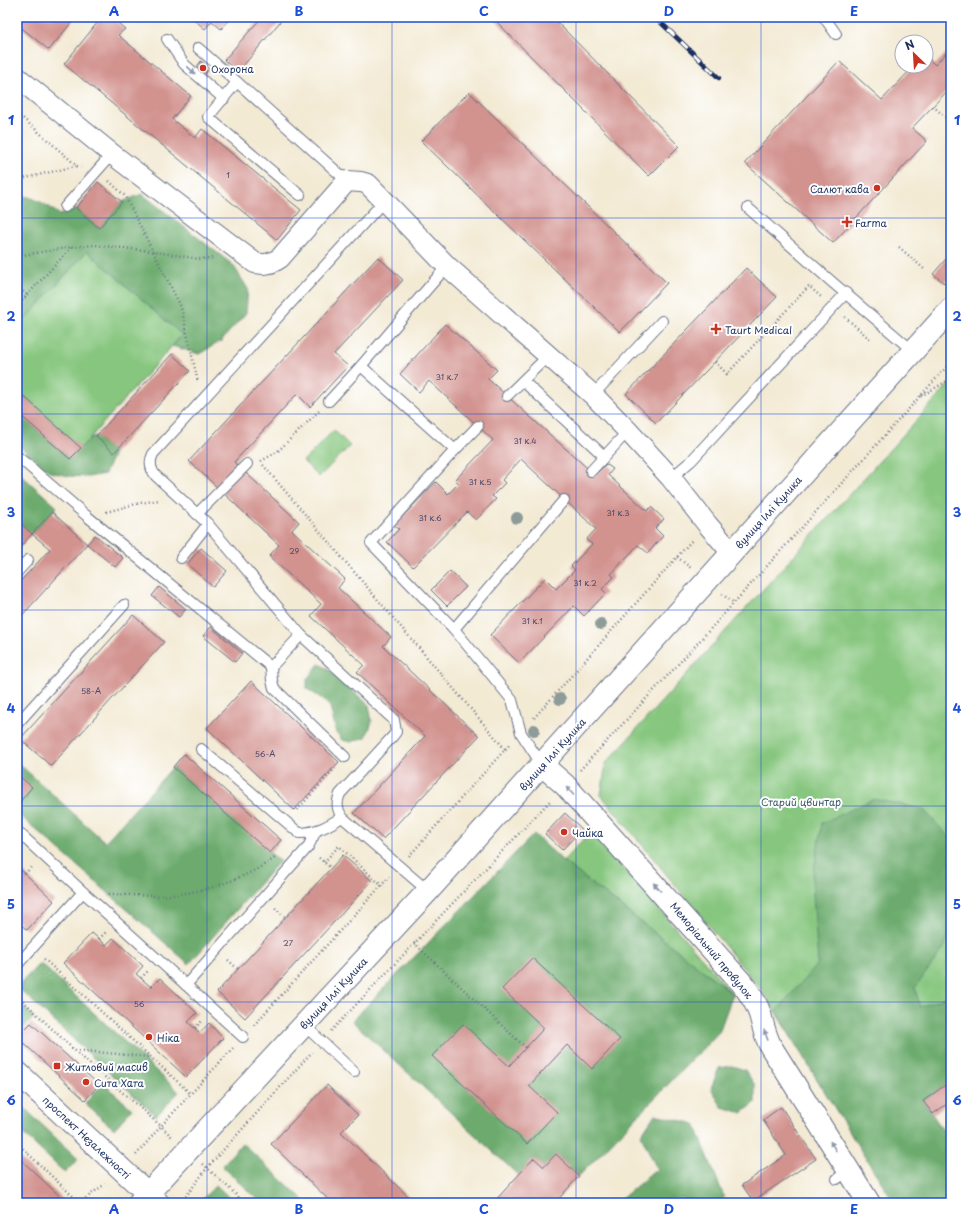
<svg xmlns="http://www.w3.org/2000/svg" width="968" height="1220" viewBox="0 0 968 1220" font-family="'Playpen Sans',sans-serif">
	<rect width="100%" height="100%" fill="#fff"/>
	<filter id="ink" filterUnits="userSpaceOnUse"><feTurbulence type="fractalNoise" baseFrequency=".025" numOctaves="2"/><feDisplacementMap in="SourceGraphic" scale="8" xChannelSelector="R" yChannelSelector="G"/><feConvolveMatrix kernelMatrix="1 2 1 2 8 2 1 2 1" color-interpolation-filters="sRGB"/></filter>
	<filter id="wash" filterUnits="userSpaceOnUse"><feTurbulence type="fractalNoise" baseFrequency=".012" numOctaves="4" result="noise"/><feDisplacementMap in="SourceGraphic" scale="16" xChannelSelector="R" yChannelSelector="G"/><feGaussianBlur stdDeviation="0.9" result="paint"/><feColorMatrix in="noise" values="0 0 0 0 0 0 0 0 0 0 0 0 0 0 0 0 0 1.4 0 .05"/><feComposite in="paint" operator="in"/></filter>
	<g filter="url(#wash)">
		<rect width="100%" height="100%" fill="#f3ead4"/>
		<!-- green -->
		<g fill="#86c67e" stroke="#507a6e">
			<path d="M87 251 182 335 81 448 17 390V329Z"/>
			<path d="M951 382V1081L923 1101 951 1142V1203H895L865 1157 763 992 601 795 606 763Z"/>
			<path d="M334 430 350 446 319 477 303 461Z"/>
			<path d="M591 831 733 994 563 861Z"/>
		</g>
		<!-- forest -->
		<g fill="#6cab6d" stroke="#446d66">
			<path d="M142 194 233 265 248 289 246 313 221 341 199 354 172 346 182 335 87 251 17 329V195C34 196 47 205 60 215L76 208 99 228 122 202Z"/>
			<path d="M17 412 70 459 90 438 96 436 114 453 105 474 88 477 69 476 50 472 17 444Z"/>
			<path d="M17 471 57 507 32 534 17 520Z"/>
			<path d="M319 664 325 667 369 705 372 722 366 737 351 742 342 740 336 732 330 707 321 698 307 689V679Z"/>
			<path d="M17 762 105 842 173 767 280 861 189 964 17 813Z"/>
			<path d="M874 799 923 809 951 839V928L944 948 915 988 920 1007 951 995V1081L923 1101 951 1142V1203H895L865 1157 776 1012 818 963 812 880 822 823Z"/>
			<path d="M534 834 563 861 733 994 719 1032 579 1176 556 1154 544 1167 534 1158 518 1175 352 1021Z"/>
			<path d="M40 963 179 1092 156 1116 17 987Z"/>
			<path d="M17 1001 34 1017 17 1035Z"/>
			<path d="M732 1066 745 1070 755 1085V1103L742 1113 722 1107 711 1088 719 1068Z"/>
			<path d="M103 1083 132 1109 114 1129 85 1104Z"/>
			<path d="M17 1101 78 1159 65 1173 17 1128Z"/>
			<path d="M655 1114 695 1124 724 1197 720 1203H685L684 1198 670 1199 667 1203H616L657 1169 641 1135Z"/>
			<path d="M242 1143 307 1203H262L222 1166Z"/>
			<path d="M216 1185 235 1203H199Z"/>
		</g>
		<g id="blocks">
			<!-- building -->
			<g fill="#d2928e">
				<path d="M25 17H76L49 50 18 25Z"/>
				<path d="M102 17H111L125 29 118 35 191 96 172 119 195 138 202 129 301 210 277 240 64 64Z"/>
				<path d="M191 17H232L221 29 212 21 205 29Z"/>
				<path d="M262 17H284L238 72 224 60Z"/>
				<path d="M492 17H552L679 146 649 176Z"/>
				<path d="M951 48V87L912 128 927 141 833 243 745 163 839 61 882 100 914 66H926V56L935 65Z"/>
				<path d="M201 61 209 69 204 75 196 68Z"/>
				<path d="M469 92 667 283 620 332 421 141Z"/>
				<path d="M98 182 122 202 99 228 76 208Z"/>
				<path d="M951 253V275L944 283 933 274Z"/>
				<path d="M378 257 403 280 334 354 348 366 310 407 297 394 234 462 299 522 292 530 345 579 338 588 391 637 383 646 479 736 383 839 354 813 425 736 357 672 364 665 311 616 321 604 269 556 279 545 189 461Z"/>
				<path d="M746 268 777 297 656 423 626 394Z"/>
				<path d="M445 324 497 370 488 379 595 475 606 464 613 469 608 475 647 511 651 507 664 519 655 528 663 536 648 553 638 545 611 574 614 577 602 589 606 593 584 616 574 606 519 663 490 635 545 578 556 589 575 570 571 566 592 544 586 540 596 529 521 459 502 480 505 483 492 496 496 499 476 520 467 512 413 567 387 542 399 529 394 525 436 482 448 494 459 483 455 480 493 440 429 381 419 392 400 374Z"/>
				<path d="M172 354 190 371 114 453 96 436Z"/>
				<path d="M17 390 81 448 70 459 17 412Z"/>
				<path d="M52 512 87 544 17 621V585L50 549 32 534Z"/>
				<path d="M17 520 32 534 17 551Z"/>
				<path d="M95 535 123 558 115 567 87 544Z"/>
				<path d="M201 548 227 571 213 587 187 564Z"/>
				<path d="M450 571 466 587 447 606 431 590Z"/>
				<path d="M159 587 186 609 179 617 152 596Z"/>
				<path d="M133 615 164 642 51 766 20 739Z"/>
				<path d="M211 627 242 653 235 662 203 636Z"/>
				<path d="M251 681 339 762 294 810 207 728Z"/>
				<path d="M184 754 281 840 270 853 173 767Z"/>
				<path d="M18 775 32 787 18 804 17 776Z"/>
				<path d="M565 813 582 829 562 850 545 834Z"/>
				<path d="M343 855 372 881 245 1018 217 992Z"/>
				<path d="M17 866 54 901 27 930 17 921Z"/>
				<path d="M92 933 106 945 113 938 143 966 136 974 151 987 160 978 197 1013 188 1022 200 1033 209 1023 223 1038 186 1077 63 963Z"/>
				<path d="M532 958 620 1039 592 1069 567 1045 529 1086 557 1112 527 1144 432 1056 463 1024 509 1066 544 1028 502 989Z"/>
				<path d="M31 1023 99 1085 85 1100 17 1037Z"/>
				<path d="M951 1081V1101L933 1114 923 1101Z"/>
				<path d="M327 1085 358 1115 341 1132 415 1203H332L271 1144Z"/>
				<path d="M781 1107 816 1159 753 1201 742 1185 786 1155 763 1120Z"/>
				<path d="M556 1154 579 1176 555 1203H493L534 1158 544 1167Z"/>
				<path d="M17 1156 67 1203H17Z"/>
			</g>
		</g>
	</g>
	<g filter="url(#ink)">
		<use href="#blocks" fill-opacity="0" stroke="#677087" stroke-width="1"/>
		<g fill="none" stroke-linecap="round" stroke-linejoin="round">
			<defs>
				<g id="service">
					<path d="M824 17 836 34"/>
					<path d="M167 39 184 64 224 99"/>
					<path d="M198 48 237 82 347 181"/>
					<path d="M237 82 208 117 300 195"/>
					<path d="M384 201 153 454C149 462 150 469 156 476L208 524 301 635 394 720 396 732 393 736 340 794C336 803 337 809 342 817L428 891"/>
					<path d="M65 207 112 154"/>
					<path d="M748 208 832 282 913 351"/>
					<path d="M447 266 361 366 455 450 371 543 454 629"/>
					<path d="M523 381 604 456"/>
					<path d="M593 395 662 321"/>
					<path d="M507 396 548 356"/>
					<path d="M329 401 361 366"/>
					<path d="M455 450 478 426"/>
					<path d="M17 456 88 517 271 667"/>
					<path d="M591 471 628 431"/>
					<path d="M671 478 691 461 846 293"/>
					<path d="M197 514 247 464"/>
					<path d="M181 558 208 524"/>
					<path d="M17 572 28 560"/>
					<path d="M301 635 271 667 272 681 274 688 345 757"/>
					<path d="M17 724 124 605"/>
					<path d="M201 749 299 833C316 833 328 826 342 817"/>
					<path d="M542 765 521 733 512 700 454 629 564 500"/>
					<path d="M17 831 83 892 186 985 308 847 316 831"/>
					<path d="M17 965 83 892"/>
					<path d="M186 985 243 1037"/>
					<path d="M304 1025 354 1072"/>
					<path d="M837 1179 848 1170"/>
				</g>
				<path id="minor" d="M17 77 112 154 255 263C265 265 271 264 280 258L347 181 361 182 368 184 447 266 593 395 628 431 671 478 707 524 732 553"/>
				<g id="tertiary">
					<path d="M542 765 565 785 741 982C749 992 756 1002 760 1014 763 1026 765 1036 771 1047L869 1203"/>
					<path d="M139 1203 428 891 951 309"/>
				</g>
				<path id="primary" d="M17 1072 158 1203"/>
			</defs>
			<!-- service casing -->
			<use href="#service" stroke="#677087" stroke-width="12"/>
			<!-- minor casing -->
			<use href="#minor" stroke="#677087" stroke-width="22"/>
			<!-- tertiary casing -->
			<use href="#tertiary" stroke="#677087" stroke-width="24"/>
			<!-- primary casing -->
			<use href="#primary" stroke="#677087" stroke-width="24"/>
			<!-- path -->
			<g stroke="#677087" stroke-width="2.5" stroke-dasharray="1 3" stroke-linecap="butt">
				<path d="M933 106 951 122"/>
				<path d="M17 113 77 166 81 167"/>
				<path d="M17 180 76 166"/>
				<path d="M109 181 125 196 181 307 198 382"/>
				<path d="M899 247 924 269"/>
				<path d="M17 256 72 247 94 245 143 250 200 259 214 258"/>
				<path d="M17 286 27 295 17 307"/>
				<path d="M27 295 72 247"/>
				<path d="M845 317 871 340"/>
				<path d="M715 362 727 374 809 286 821 297"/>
				<path d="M921 396 951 379"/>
				<path d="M261 461 277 452 319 411"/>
				<path d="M263 465 505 749"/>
				<path d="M106 512 140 503 160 500"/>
				<path d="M677 557 691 568"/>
				<path d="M722 594 734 603"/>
				<path d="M534 718 693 539"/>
				<path d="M580 770 695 646 951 362"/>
				<path d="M297 810 335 768"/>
				<path d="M409 856 510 744"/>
				<path d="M319 858 331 868"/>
				<path d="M324 862 339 846 382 886"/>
				<path d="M25 874 33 865"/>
				<path d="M109 894C124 894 140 896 155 896 196 895 243 881 276 857"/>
				<path d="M275 908 285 917"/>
				<path d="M17 934 21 938"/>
				<path d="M99 939 106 932"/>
				<path d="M414 943 526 1048"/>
				<path d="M44 959 191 1094"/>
				<path d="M228 960 238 969"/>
				<path d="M141 978 148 971"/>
				<path d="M17 995 74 1050 161 1126 233 1048"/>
				<path d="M254 1025 389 877"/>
				<path d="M195 1028 203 1020"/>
				<path d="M331 1031 550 801"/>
				<path d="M75 1050 149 1057"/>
				<path d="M17 1143 80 1203"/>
				<path d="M136 1155 161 1126 172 1137"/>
				<path d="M203 1164 245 1203"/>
				<path d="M79 1203 105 1184"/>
				<path d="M181 1203 207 1168 312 1052"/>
			</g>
			<!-- service -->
			<use href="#service" stroke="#fff" stroke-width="10"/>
			<!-- minor -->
			<use href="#minor" stroke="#fff" stroke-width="20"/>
			<!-- tertiary -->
			<use href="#tertiary" stroke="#fff" stroke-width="22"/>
			<!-- primary -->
			<use href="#primary" stroke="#fff" stroke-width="22"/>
			<defs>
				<path id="rail" d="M655 17 719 78"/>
			</defs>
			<!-- rail casing -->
			<use href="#rail" stroke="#1b2f5e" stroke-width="4.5"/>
			<!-- rail -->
			<use href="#rail" stroke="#fff" stroke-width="3" stroke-dasharray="9" stroke-linecap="butt"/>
		</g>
		<!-- trees -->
		<g fill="#8e9c99">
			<circle cx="517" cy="518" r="6"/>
			<circle cx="601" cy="624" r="6"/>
			<circle cx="560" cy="699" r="6"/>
			<circle cx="534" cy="730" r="6"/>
		</g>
		<!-- one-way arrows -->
		<defs><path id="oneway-solid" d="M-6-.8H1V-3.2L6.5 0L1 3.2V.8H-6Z"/></defs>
		<g fill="#8d97ae">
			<use href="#oneway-solid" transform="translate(191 70) rotate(43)"/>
			<use href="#oneway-solid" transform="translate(570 791) rotate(-132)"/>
			<use href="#oneway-solid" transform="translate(657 887) rotate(-132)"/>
			<use href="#oneway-solid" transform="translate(766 1035) rotate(-110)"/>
			<use href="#oneway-solid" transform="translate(833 1146) rotate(-122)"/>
		</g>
	</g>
	<!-- grid -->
	<path fill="none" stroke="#1d4ed8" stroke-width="1" stroke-opacity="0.55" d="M207 17V1203M392 17V1203M576 17V1203M761 17V1203M17 218H951M17 414H951M17 610H951M17 806H951M17 1002H951"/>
	<!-- markers -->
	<g fill="#c8321e" stroke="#fff" stroke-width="1.5">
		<circle cx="203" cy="68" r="4"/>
		<circle cx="877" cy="188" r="4"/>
		<path d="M845 216h4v4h4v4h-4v4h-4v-4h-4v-4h4z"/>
		<path d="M714 323h4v4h4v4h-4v4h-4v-4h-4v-4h4z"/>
		<circle cx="564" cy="832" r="4"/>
		<circle cx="149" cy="1037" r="4"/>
		<rect x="53" y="1062" width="8" height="8" rx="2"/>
		<circle cx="86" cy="1082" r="4"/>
	</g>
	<g text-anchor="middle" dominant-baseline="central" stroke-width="4" stroke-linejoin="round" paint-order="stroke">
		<!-- number labels -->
		<g font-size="8" fill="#49486a">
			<text x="228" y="175">1</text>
			<text x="447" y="377">31 к.7</text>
			<text x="525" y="441">31 к.4</text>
			<text x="480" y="482">31 к.5</text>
			<text x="618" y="513">31 к.3</text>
			<text x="430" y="518">31 к.6</text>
			<text x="294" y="551">29</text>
			<text x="585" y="583">31 к.2</text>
			<text x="532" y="621">31 к.1</text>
			<text x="91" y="691">58-А</text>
			<text x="265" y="754">56-А</text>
			<text x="288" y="943">27</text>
			<text x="139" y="1004">56</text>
		</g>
		<!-- poi labels -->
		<g font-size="10" fill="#1b2f5e" stroke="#fff" text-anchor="start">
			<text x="211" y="68">Охорона</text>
			<text x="869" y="188" text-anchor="end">Салют кава</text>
			<text x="855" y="222">Farma</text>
			<text x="725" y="329">Taurt Medical</text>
			<text x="572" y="832">Чайка</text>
			<text x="157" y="1037">Ніка</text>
			<text x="65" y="1066">Житловий масив</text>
			<text x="94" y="1082">Сита Хата</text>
		</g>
		<!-- street labels -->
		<g font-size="10" fill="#1b2f5e" stroke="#fff">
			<text transform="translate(768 512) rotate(-48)">вулиця Іллі Кулика</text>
			<text transform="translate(552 754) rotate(-48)">вулиця Іллі Кулика</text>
			<text transform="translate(712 950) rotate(50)">Меморіальний провулок</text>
			<text transform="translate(333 993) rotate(-47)">вулиця Іллі Кулика</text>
			<text transform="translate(87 1137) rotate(43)">проспект Незалежності</text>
		</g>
		<!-- park labels -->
		<g font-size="10" fill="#3b5c68" stroke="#fff">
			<text x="801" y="801">Старий цвинтар</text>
		</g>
	</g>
	<!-- margin -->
	<rect width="968" height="1220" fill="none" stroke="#fff" stroke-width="44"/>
	<!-- north arrow -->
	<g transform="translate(914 54) rotate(335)"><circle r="19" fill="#ffffff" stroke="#a4acbf"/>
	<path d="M0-3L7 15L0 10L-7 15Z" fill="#c8321e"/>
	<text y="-6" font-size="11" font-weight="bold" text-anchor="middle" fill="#1b2f5e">N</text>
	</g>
	<rect x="22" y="22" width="924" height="1176" fill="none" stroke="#1d4ed8" stroke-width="1.5"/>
	<g font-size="13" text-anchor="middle" font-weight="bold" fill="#1d4ed8">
		<text x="114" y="16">A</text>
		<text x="299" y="16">B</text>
		<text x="484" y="16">C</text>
		<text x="669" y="16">D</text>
		<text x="854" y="16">E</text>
		<text x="11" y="125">1</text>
		<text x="957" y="125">1</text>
		<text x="11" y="321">2</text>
		<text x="957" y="321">2</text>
		<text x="11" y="517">3</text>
		<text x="957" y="517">3</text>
		<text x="11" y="713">4</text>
		<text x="957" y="713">4</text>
		<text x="11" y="909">5</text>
		<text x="957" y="909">5</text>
		<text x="11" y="1105">6</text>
		<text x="957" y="1105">6</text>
		<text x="114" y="1214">A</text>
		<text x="299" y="1214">B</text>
		<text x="484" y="1214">C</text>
		<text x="669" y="1214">D</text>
		<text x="854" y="1214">E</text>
	</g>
</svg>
